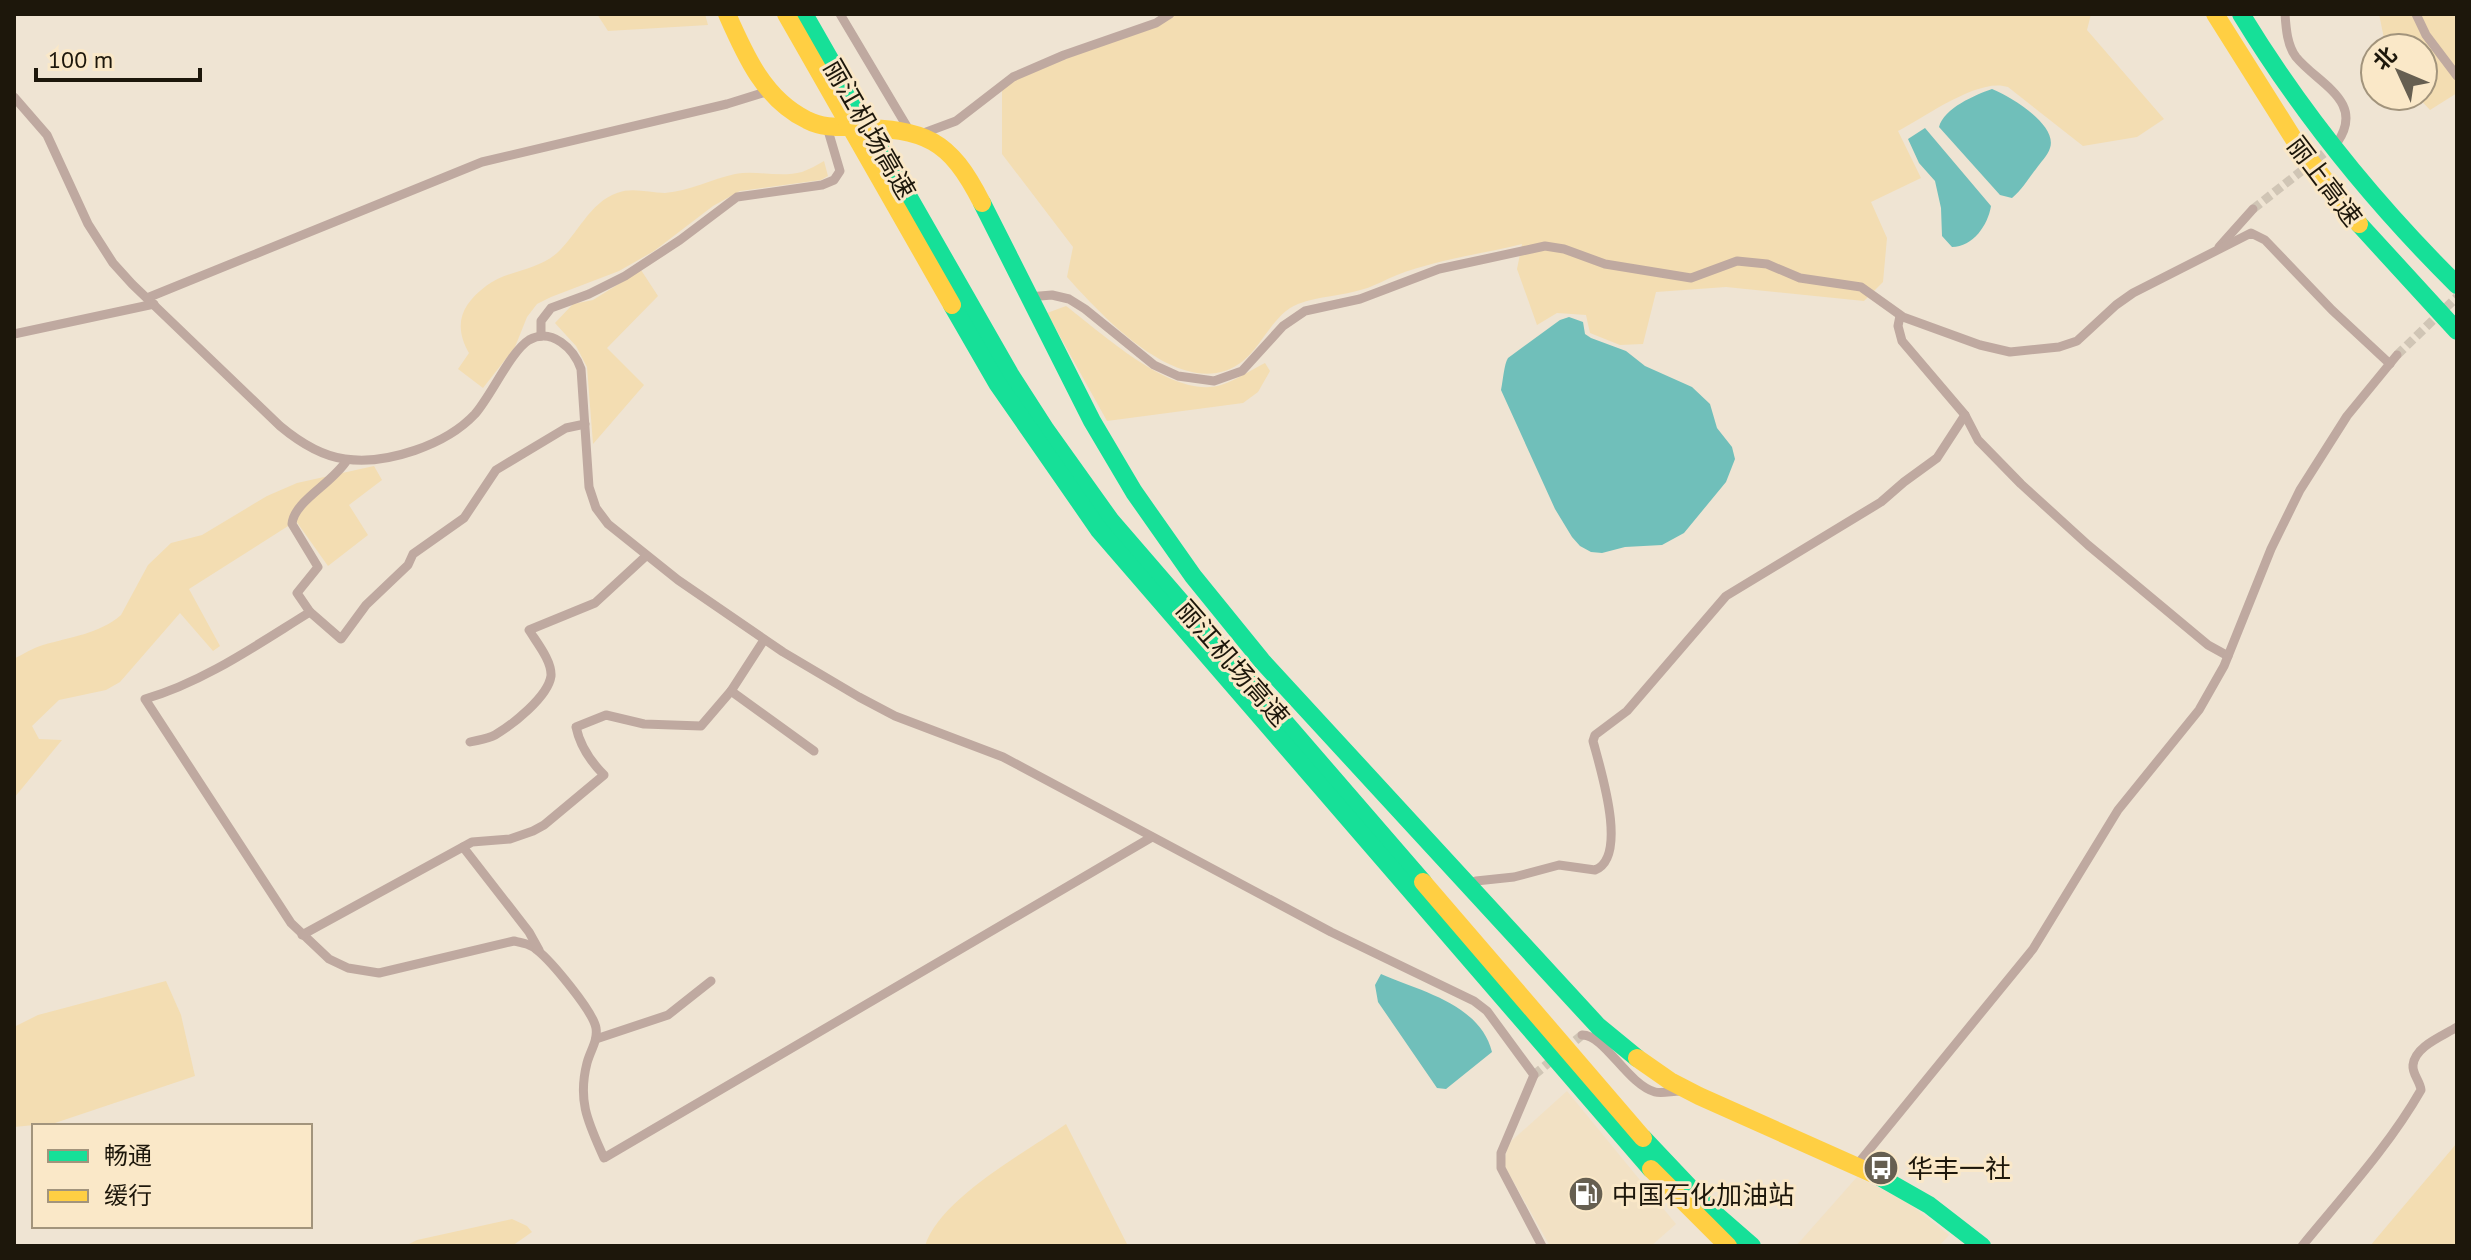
<svg xmlns="http://www.w3.org/2000/svg" width="2471" height="1260" viewBox="0 0 2471 1260" font-family="'PT Sans','Noto Sans SC',sans-serif">
	<rect width="100%" height="100%" fill="#efe4d3"/>
	<!-- built -->
	<g fill="#f2e1c4">
		<path d="M1567 1091 1676 1224 1651 1246H1550L1504 1165 1508 1144Z"/>
		<path d="M1857 1177 1907 1202 1949 1235 1939 1246H1796Z"/>
	</g>
	<!-- green -->
	<g fill="#f3ddb2">
		<path d="M597 14H705L708 25 608 31Z"/>
		<path d="M1174 14H2091L2087 30 2164 119 2137 137 2083 146 2008 87C1979 77 1925 117 1898 131L1921 178 1871 202 1887 238 1883 282 1864 301 1726 287 1656 292 1643 344 1620 345 1590 333 1586 315 1557 313 1537 325 1517 269 1522 244C1482 254 1435 260 1397 275 1386 279 1375 286 1364 289 1342 296 1319 296 1298 304 1273 314 1263 345 1243 361 1185 407 1102 316 1067 277L1073 247 1002 154V88L1015 80Z"/>
		<path d="M2379 14H2457V93L2430 110 2417 96H2423V48H2386Z"/>
		<path d="M824 161 828 176 821 180 740 191 713 206 654 251 619 271 551 297 537 304 527 317 515 347 483 388 458 369 469 353C453 325 461 305 486 286 507 270 537 271 557 253 577 235 590 202 617 193 633 187 649 193 665 193 689 191 712 179 735 174 757 170 780 178 802 172 810 169 817 165 824 161Z"/>
		<path d="M641 270 658 296 607 348 644 385 593 444 587 367 576 346 555 323 573 304 593 300Z"/>
		<path d="M1066 306C1102 333 1173 400 1221 385 1236 380 1251 370 1265 363L1270 371 1258 392 1243 403 1107 421 1047 313Z"/>
		<path d="M374 466 382 480 349 505 368 535 328 566 296 521 189 589 220 646 213 651 180 613 120 682 106 690 59 700 32 726 39 739 62 740 14 798V659C23 654 33 648 43 645 70 637 99 634 121 615L148 565 171 543 202 535 267 496 297 483Z"/>
		<path d="M166 981 181 1015 195 1076 55 1123 14 1127V1027L38 1015Z"/>
		<path d="M1066 1124 1128 1246H925C939 1199 1026 1152 1066 1124Z"/>
		<path d="M2457 1143V1246H2370Z"/>
		<path d="M512 1219 527 1226 532 1232 512 1246H405L417 1240Z"/>
	</g>
	<!-- water -->
	<g fill="#70bfba">
		<path d="M1992 89C2010 96 2058 125 2050 148 2048 155 2040 163 2036 169 2028 179 2022 190 2012 198L2000 195 1939 127C1944 108 1975 95 1992 89Z"/>
		<path d="M1925 128 1991 206C1988 225 1973 247 1952 247L1942 236 1941 208 1935 181 1919 163 1908 139Z"/>
		<path d="M1569 317 1583 322 1585 334 1591 338 1626 351 1645 366 1692 387 1710 404 1717 428 1732 447 1735 459 1726 482 1684 533 1662 545 1625 547 1602 553 1591 552 1580 546 1572 537 1555 509 1501 390C1503 381 1504 364 1508 358L1560 320Z"/>
		<path d="M1381 974C1420 991 1480 1004 1492 1052L1446 1089 1437 1088 1378 1002 1375 985Z"/>
	</g>
	<g fill="none" stroke-linecap="round" stroke-linejoin="round">
		<!-- street-tunnel -->
		<g stroke="#d0c5b5" stroke-width="9" stroke-dasharray="9 4.5" stroke-linecap="butt">
			<path d="M2253 209 2332 147"/>
			<path d="M2397 355 2457 297"/>
			<path d="M1534 1075 1582 1035"/>
		</g>
		<!-- street -->
		<g stroke="#bfa9a0" stroke-width="9">
			<path d="M840 14 909 130"/>
			<path d="M2285 14C2286 28 2287 45 2296 57 2318 84 2366 101 2337 143"/>
			<path d="M2416 14 2426 35 2457 76"/>
			<path d="M14 97 47 135 88 224 113 263 132 284 280 426C298 441 321 456 345 459 387 465 446 445 475 414 491 396 511 351 529 340 552 327 574 349 581 369L589 487 596 508 608 524 678 580 783 652 859 697 895 716 1003 757 1331 932 1474 1001 1487 1011 1534 1075 1501 1153V1168L1542 1246"/>
			<path d="M921 134 956 121 1013 77 1064 55 1156 23 1170 14"/>
			<path d="M2219 247 2253 209"/>
			<path d="M1028 297 1052 295 1069 299 1085 309 1154 365 1178 376 1214 381 1242 371 1283 326 1305 311 1360 299 1439 269 1545 246 1564 249 1605 264 1691 278 1737 261 1767 264 1800 278 1861 287 1903 317 1980 345 2010 352 2059 347 2077 341 2116 305 2133 293 2251 233 2265 240 2332 310 2390 364"/>
			<path d="M147 298 482 162 727 104 769 91"/>
			<path d="M1900 316 1898 326 1902 341 1965 415 1978 440 2021 484 2088 545 2208 645 2228 656"/>
			<path d="M14 334 154 304"/>
			<path d="M541 336V321L551 308 589 294 625 276 680 240 737 197 822 185 834 180 840 171 827 127"/>
			<path d="M347 460C332 484 294 501 292 524L318 567 297 593 310 612C258 644 204 682 145 699L291 923 329 959 348 968 379 973 514 941C523 943 530 944 537 950 551 961 593 1011 596 1028 598 1041 590 1051 587 1063 577 1102 589 1124 604 1158L1152 837"/>
			<path d="M310 612 341 639 366 605 408 565 413 554 464 518 496 470 566 428 585 424"/>
			<path d="M731 691 814 751"/>
			<path d="M470 742C478 740 488 739 495 735 512 725 548 697 551 676 552 661 537 643 529 630L595 603 646 556"/>
			<path d="M463 847 529 932 539 950"/>
			<path d="M1468 884 1476 881 1514 877 1559 865 1595 870C1629 857 1600 768 1593 741L1595 735 1627 711 1726 596 1881 502 1904 482 1937 458 1965 415"/>
			<path d="M302 935 472 842 510 839 533 831 544 825 604 775C590 761 580 746 576 727L606 715 644 724 701 726 731 691 764 640"/>
			<path d="M1582 1035C1604 1034 1627 1084 1655 1092 1662 1094 1672 1091 1680 1091"/>
			<path d="M596 1039 668 1015 711 981"/>
			<path d="M1856 1166 2033 949 2118 810 2199 710 2224 666 2271 549 2300 490 2347 416 2397 355"/>
			<path d="M2302 1246C2343 1196 2389 1146 2421 1090 2420 1081 2412 1074 2413 1065 2415 1046 2443 1036 2457 1027"/>
		</g>
		<!-- fast -->
		<g stroke="#16e098" stroke-width="18">
			<path d="M804 14 1010 374 1046 430 1111 521 1423 882"/>
			<path d="M2241 14C2302 114 2374 203 2457 285"/>
			<path d="M982 203 1092 421 1134 492 1193 576 1262 661 1598 1026 1637 1058"/>
			<path d="M2359 224 2457 331"/>
			<path d="M952 305 997 383 1099 530 1651 1169"/>
			<path d="M1643 1138 1713 1212 1752 1246"/>
			<path d="M1878 1176 1929 1205 1982 1246"/>
		</g>
		<!-- slow -->
		<g stroke="#ffcf43" stroke-width="18">
			<path d="M727 14C745 55 764 99 807 120 822 128 839 127 855 127 926 130 949 138 982 203"/>
			<path d="M786 14 952 305"/>
			<path d="M2215 14 2295 141 2359 224"/>
			<path d="M1423 882 1643 1138"/>
			<path d="M1637 1058 1670 1081 1699 1096 1878 1176"/>
			<path d="M1651 1169 1728 1246"/>
		</g>
	</g>
	<!-- icons -->
	<defs>
		<symbol id="bus-disc" viewBox="-11 -11 22 22"><circle r="9.5" fill="#665f51" stroke="#fae8c8"/><path d="M-5-6H5V4H4V6H2V4H-2V6H-4V4H-5ZM-3.5-4V0h7V-4ZM-3.5 1.2v1.5H-2V1.2ZM2 1.2v1.5H3.5V1.2Z" fill="#fff"/></symbol>
		<symbol id="fuel-disc" viewBox="-11 -11 22 22"><circle r="9.5" fill="#665f51" stroke="#fae8c8"/><path d="M-5.5-6h7V0h2V4h1.3V-2.5L3-4.5l.8-.8L6-3V5H2.5V1h-1V6h-7ZM-4.2-4.7v3.2H.2V-4.7Z" fill="#fff"/></symbol>
	</defs>
	<g fill-rule="evenodd">
		<use href="#bus-disc" x="1861" y="1148" width="40" height="40"/>
		<use href="#fuel-disc" x="1566" y="1174" width="40" height="40"/>
	</g>
	<g text-anchor="middle" dominant-baseline="central" stroke-width="6" stroke-linejoin="round" paint-order="stroke">
		<!-- street labels -->
		<g font-size="26" fill="#1d170b" stroke="#fae8c8">
			<text transform="translate(870 129) rotate(60)">丽江机场高速</text>
			<text transform="translate(2325 181) rotate(53)">丽上高速</text>
			<text transform="translate(1233 663) rotate(49)">丽江机场高速</text>
		</g>
		<!-- poi labels -->
		<g font-size="26" fill="#1d170b" stroke="#fae8c8" text-anchor="start">
			<text x="1907" y="1168">华丰一社</text>
			<text x="1612" y="1194">中国石化加油站</text>
		</g>
	</g>
	<!-- border -->
	<rect width="2471" height="1260" fill="none" stroke="#1d170b" stroke-width="32"/>
	<!-- legend -->
	<rect x="32" y="1124" width="280" height="104" fill="#fae8c8" stroke="#a2947c" stroke-width="2"/>
	<rect x="48" y="1150" width="40" height="12" fill="#16e098" stroke="#a2947c" stroke-width="2"/>
	<text x="104" y="1164" font-size="24" fill="#1d170b">畅通</text>
	<rect x="48" y="1190" width="40" height="12" fill="#ffcf43" stroke="#a2947c" stroke-width="2"/>
	<text x="104" y="1204" font-size="24" fill="#1d170b">缓行</text>
	<!-- north arrow -->
	<g transform="translate(2399 72) rotate(314)"><circle r="38" fill="#fae8c8" stroke="#a2947c" stroke-width="2"/>
	<path d="M0-6L14 30L0 20L-14 30Z" fill="#665f51"/>
	<text y="-12" font-size="22" font-weight="bold" text-anchor="middle" fill="#1d170b">北</text>
	</g>
	<!-- scale -->
	<path d="M36 68v12h164v-12" fill="none" stroke="#1d170b" stroke-width="4"/>
	<text x="48" y="68" font-size="24" fill="#1d170b" stroke="#fae8c8" stroke-width="6" paint-order="stroke">100 m</text>
</svg>
